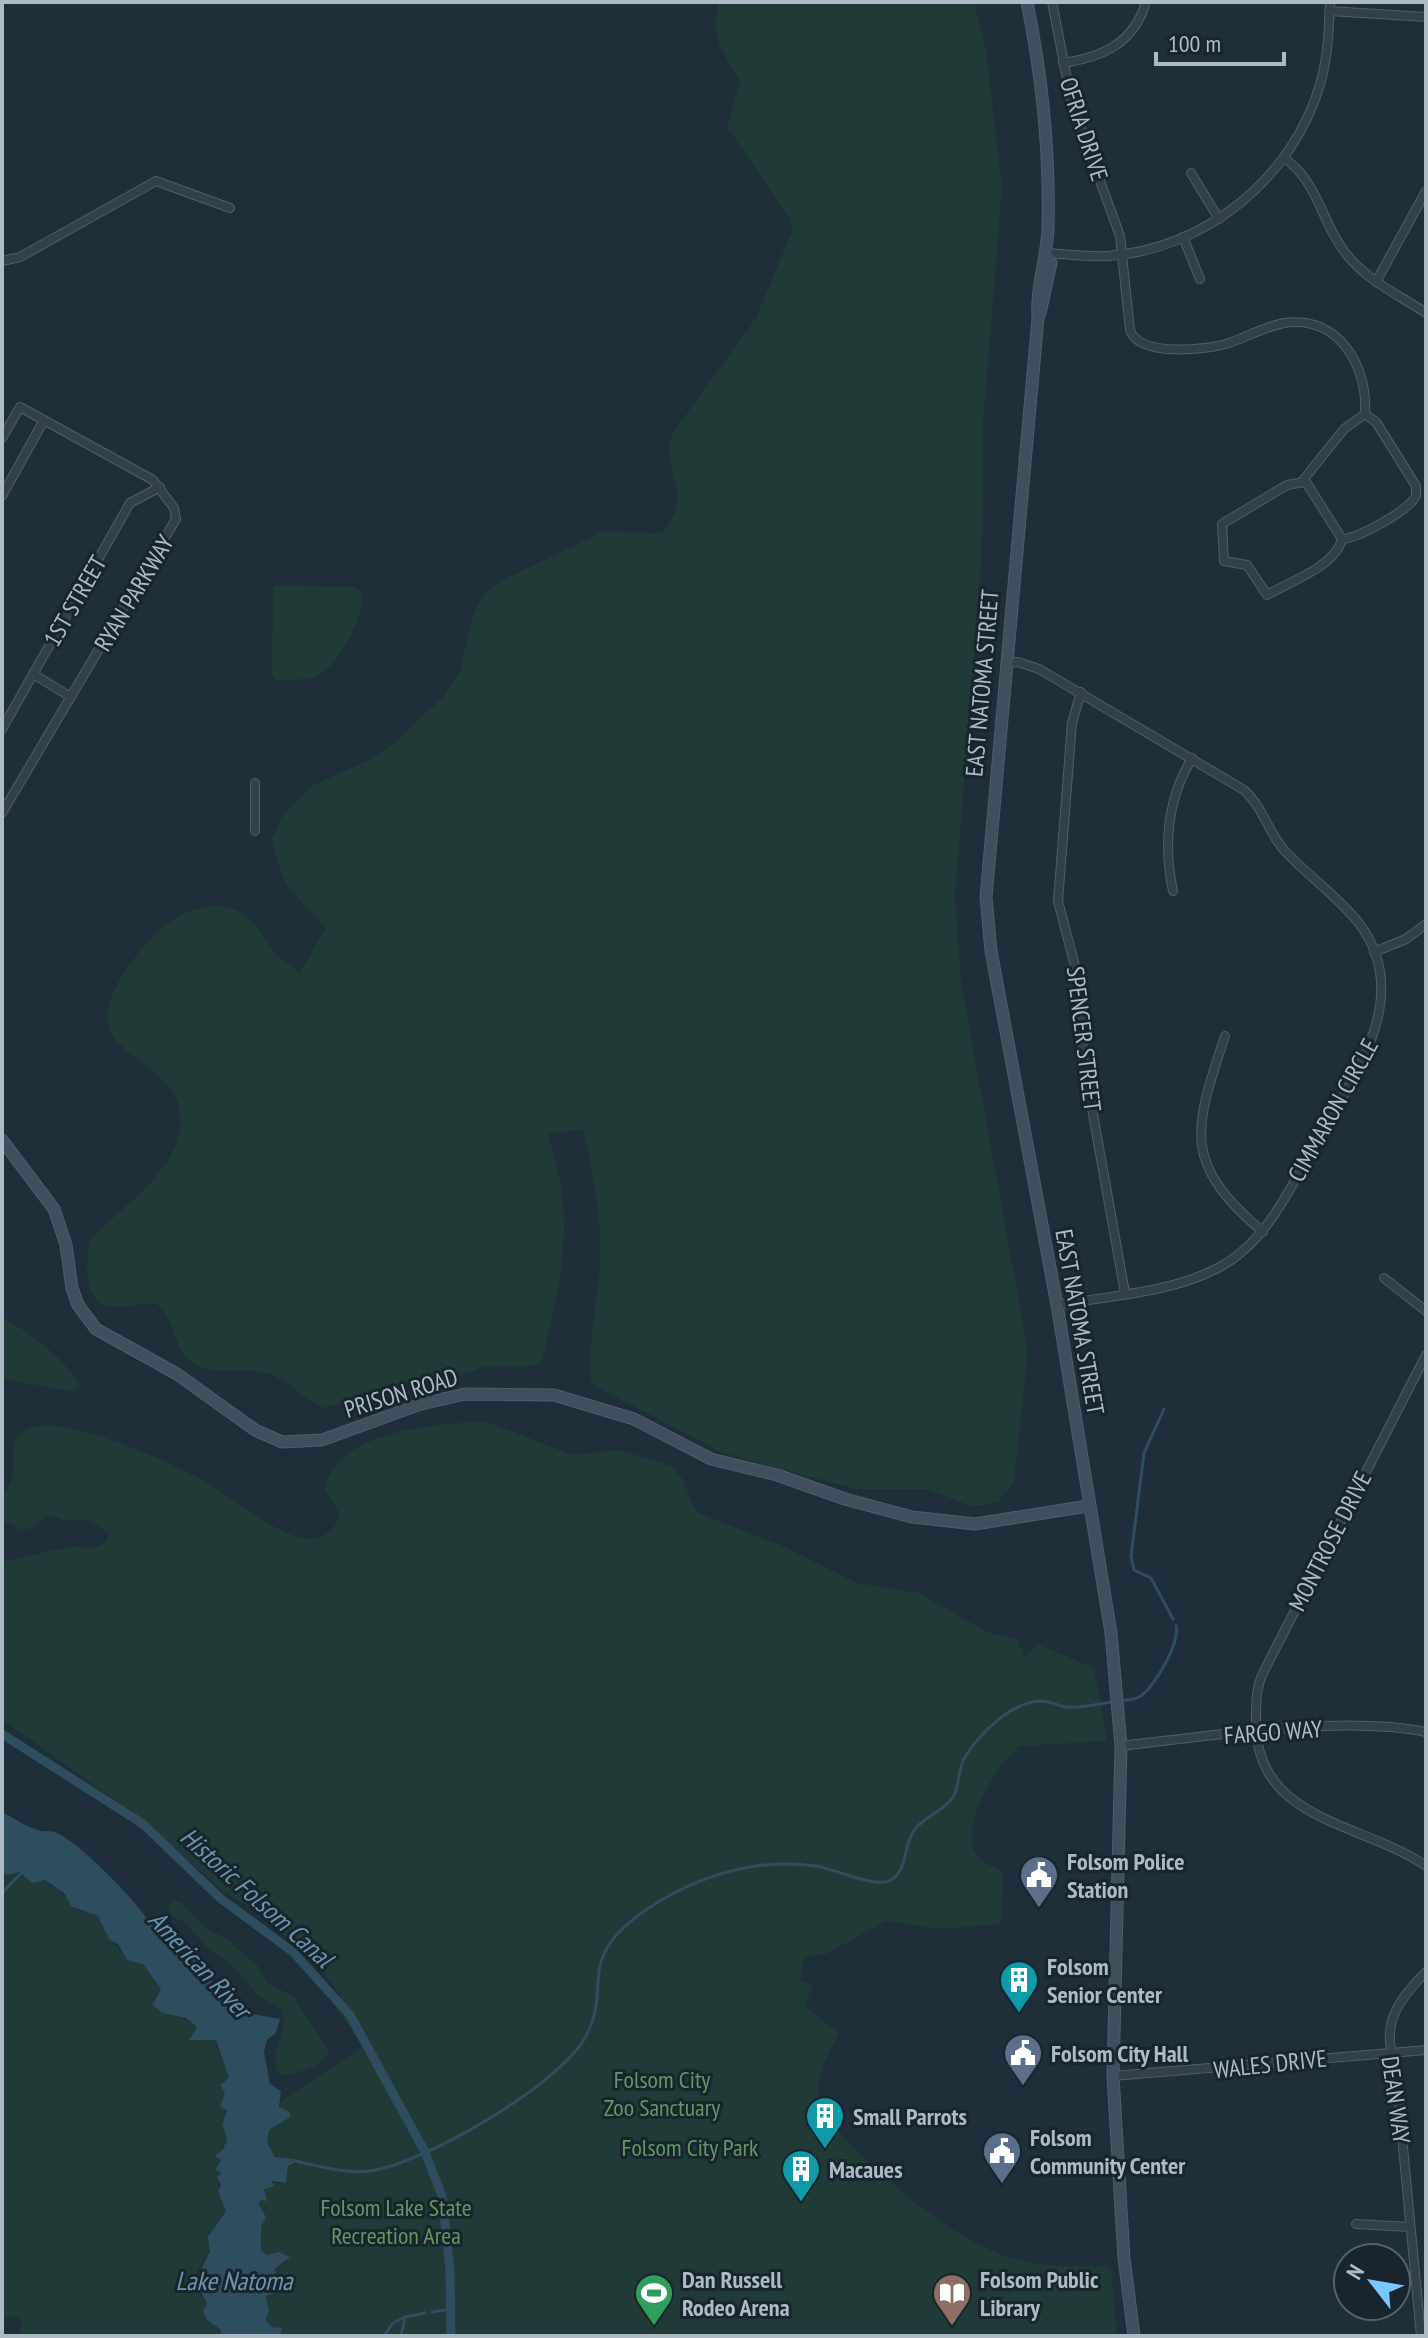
<svg xmlns="http://www.w3.org/2000/svg" width="1428" height="2338" viewBox="0 0 1428 2338" font-family="'PT Sans Narrow',sans-serif">
	<rect width="100%" height="100%" fill="#1e2f39"/>
	<!-- green -->
	<g fill="#203a37">
		<path d="M719 2H974L986 50 1002 188 983 423 982 552 955 898 961 982 1028 1351 1014 1481 998 1502 984 1505H969L926 1489H856L723 1453 592 1384C585 1358 599 1295 600 1263 602 1218 593 1172 583 1129L547 1134C578 1220 561 1276 542 1362 519 1374 492 1358 469 1373L382 1387 325 1408C301 1398 288 1377 261 1372 240 1368 206 1377 189 1360 172 1343 175 1317 155 1303 142 1303 129 1307 117 1307 81 1308 86 1263 90 1240 119 1209 174 1174 180 1129 191 1041 36 1071 149 940 172 914 221 889 250 920 268 939 272 957 300 972L326 928 287 886 277 862 272 839 281 818 312 786 373 758 395 742 442 698 460 671 473 616 483 595 503 580 602 532 662 533C698 490 659 475 672 434L756 318 793 229 789 217 727 127 740 82C723 49 709 42 719 2Z"/>
		<path d="M273 585 354 587 362 593C365 616 337 670 314 677 303 681 288 679 276 680L272 675Z"/>
		<path d="M2 1317C32 1334 57 1353 79 1382L78 1388 70 1391 2 1379Z"/>
		<path d="M488 1422 572 1455 619 1450 671 1466 682 1478 696 1512 785 1547 857 1583 919 1593 987 1632 1018 1640 1024 1657 1037 1644 1094 1668 1107 1741 1020 1746C998 1763 964 1819 973 1848 978 1861 991 1866 1003 1871L1001 1924 938 1929 886 1921 826 1954 805 1956 800 1980 813 1984 805 2006 839 2033C826 2057 808 2091 825 2117 871 2168 948 2240 1015 2259 1045 2267 1076 2267 1107 2266L1111 2269 1117 2336H280L281 2328 271 2327 266 2320 269 2311 266 2296 282 2290 275 2281V2269L286 2263 279 2252 267 2255C255 2246 259 2230 265 2218L258 2203 265 2195 264 2189 274 2185 271 2182 283 2184 287 2181 288 2166 298 2164 273 2155 267 2143V2132L280 2123 287 2111 279 2107 282 2101 363 2046 335 2006 334 2001 341 1996 323 1971 264 1917 222 1890 139 1818 2 1719V1562L73 1546 91 1549 104 1544 110 1534 89 1521 63 1520 53 1516 44 1517 33 1528 21 1530 2 1520V1494C25 1477 1 1446 25 1430 56 1410 167 1461 199 1478 226 1492 271 1531 299 1537 320 1542 334 1534 340 1514L325 1490C333 1430 440 1423 488 1422Z"/>
		<path d="M4 1870 7 1874 20 1871 38 1881 45 1880 82 1910 98 1916 124 1956 143 1964 161 1989 153 2000C168 2019 184 2013 198 2029L190 2036 214 2039 230 2078 221 2085 225 2093 220 2106 227 2111 222 2125 227 2139 216 2157 221 2160 216 2168 221 2172 217 2178 226 2211C216 2233 208 2256 195 2276L197 2291 207 2304 204 2311 207 2320 220 2329 221 2336H19L22 2322 18 2316 2 2318Z"/>
		<path d="M172 1902H180L205 1927 228 1940 257 1965 268 1983 294 1997 329 2052C323 2067 296 2074 281 2075 263 2057 294 2030 280 2008L257 1995 233 1966 206 1947 186 1923 172 1916 167 1909Z"/>
	</g>
	<!-- water -->
	<path fill="#2e4d5f" d="M2 1812C14 1818 27 1828 41 1831 48 1832 53 1830 59 1834 80 1844 134 1898 147 1919L167 1924 172 1933 182 1938 187 1947 194 1948 199 1963 194 1966 228 1995 230 2006 241 2012 280 2019 276 2033 267 2040 264 2052 270 2084 281 2091 279 2107 290 2112V2117L269 2130 267 2143 275 2157 301 2160 288 2166 286 2183 271 2181 275 2186 264 2189 267 2201 261 2200 258 2203 266 2217 261 2227V2250L267 2255 279 2252 290 2257 275 2269V2281L282 2290 266 2296 269 2311 266 2320 271 2327 282 2328 280 2336H221L220 2329 207 2320 203 2311 207 2304 195 2281 210 2251 208 2237 226 2211 218 2191 221 2185 217 2178 221 2172 215 2170 221 2160 215 2156 223 2149 227 2139 222 2125 227 2111 220 2106 225 2093 220 2085 229 2078 216 2040H189L197 2027 186 2018 163 2013 152 2005 161 1989 143 1964 127 1960 118 1944 109 1939 98 1916 71 1906 65 1894 45 1880 32 1883 20 1872 7 1875 2 1871Z"/>
	<g fill="none" stroke-linecap="round" stroke-linejoin="round">
		<!-- stream -->
		<g stroke="#2e4d5f" stroke-width="3">
			<path d="M1164 1409 1144 1453 1131 1556 1134 1570 1151 1578 1173 1619"/>
			<path d="M1120 1701C1126 1700 1134 1700 1139 1697 1154 1689 1181 1641 1176 1625"/>
			<path d="M2 1893 24 1870"/>
			<path d="M298 2162C321 2166 345 2174 369 2171 423 2165 562 2083 586 2036 599 2011 596 1998 599 1972 603 1934 646 1908 676 1892 720 1870 767 1859 816 1866 835 1869 877 1889 891 1880 908 1869 903 1848 913 1832 923 1816 944 1812 953 1797 961 1784 957 1769 965 1757 980 1733 1011 1702 1041 1701 1049 1701 1057 1705 1065 1707 1080 1709 1097 1704 1113 1702"/>
			<path d="M432 2312 451 2309"/>
			<path d="M384 2336 393 2323 405 2317"/>
			<path d="M401 2336 405 2317 425 2313"/>
		</g>
		<!-- canal -->
		<path stroke="#2e4d5f" stroke-width="9" d="M2 1734 143 1824 220 1898 293 1952 350 2015 425 2152 442 2196 450 2270 451 2336"/>
		<defs>
			<g id="street">
				<path d="M1052 2 1072 104 1120 236 1130 330C1139 357 1203 350 1226 344 1245 338 1263 327 1284 323 1339 315 1368 366 1365 414L1344 429 1304 479 1342 539C1336 566 1289 582 1267 595L1247 565 1224 561 1222 524 1287 485 1304 482"/>
				<path d="M1329 11 1426 17"/>
				<path d="M1063 63C1103 57 1134 43 1146 2"/>
				<path d="M1284 158C1319 182 1321 223 1347 255 1368 281 1399 295 1426 313"/>
				<path d="M1191 173 1219 219"/>
				<path d="M1183 237 1200 279"/>
				<path d="M1046 253C1066 254 1087 257 1107 256 1206 250 1295 176 1321 81 1328 55 1329 29 1330 2"/>
				<path d="M2 261 20 257 156 181 230 208"/>
				<path d="M1376 282 1426 191"/>
				<path d="M2 438 20 407 153 480 174 508 176 519 2 813"/>
				<path d="M2 496 44 420"/>
				<path d="M1342 539C1359 538 1408 511 1416 496V486L1376 422 1365 414"/>
				<path d="M1006 663 1018 662 1039 669 1244 790C1263 807 1268 832 1284 850 1307 875 1336 895 1358 922 1417 998 1350 1081 1313 1148 1287 1194 1265 1244 1216 1269 1169 1293 1108 1296 1057 1305"/>
				<path d="M33 674 71 697"/>
				<path d="M1081 692 1072 723 1058 901 1080 985 1083 1058 1125 1293"/>
				<path d="M2 729 130 503 160 487"/>
				<path d="M255 783V831"/>
				<path d="M1173 891C1163 844 1167 800 1192 758"/>
				<path d="M1374 952 1406 939 1426 924"/>
				<path d="M1225 1036C1194 1130 1181 1162 1263 1232"/>
				<path d="M1384 1278 1426 1311"/>
				<path d="M1426 1355 1264 1671C1255 1689 1256 1706 1256 1726 1259 1822 1362 1822 1426 1866"/>
				<path d="M1121 1746C1209 1736 1341 1715 1426 1732"/>
				<path d="M1113 2076 1426 2050"/>
				<path d="M1356 2224 1410 2227"/>
				<path d="M1421 2336 1395 2063C1380 2024 1399 1999 1426 1972"/>
			</g>
			<g id="secondary">
				<path d="M1027 2C1042 76 1050 152 1048 228 1047 259 1036 285 1038 318L986 897 991 951 1057 1305 1111 1633 1121 1746 1113 2076 1124 2258 1134 2336"/>
				<path d="M1040 313 1051 263 1046 253"/>
				<path d="M2 1140 54 1209 66 1245 72 1288 78 1305 96 1329 177 1374 255 1430 282 1442 322 1440 421 1404 465 1394 554 1395 634 1419 711 1459 777 1475 845 1499 912 1517 975 1524 1088 1506"/>
			</g>
		</defs>
		<!-- street casing -->
		<use href="#street" stroke="#4f5e67" stroke-width="10"/>
		<!-- secondary casing -->
		<use href="#secondary" stroke="#4f5e67" stroke-width="13"/>
		<!-- street -->
		<use href="#street" stroke="#324049" stroke-width="8"/>
		<!-- secondary -->
		<use href="#secondary" stroke="#3f505c" stroke-width="11"/>
	</g>
	<!-- icons -->
	<defs>
		<symbol id="civic-pin" viewBox="-11 -11 22 30"><path d="M0 17L-7.5 6A9.5 9.5 0 1 1 7.5 6Z" fill="#5c6f8a" stroke="#18252d"/><path d="M-.6-6.5H3V-4.5H.6V-3L4-1V1h2V6H-6V1h2V-1L-.6-3ZM-1.2 2.5V6h2.4V2.5Z" fill="#fff"/></symbol>
		<symbol id="building-pin" viewBox="-11 -11 22 30"><path d="M0 17L-7.5 6A9.5 9.5 0 1 1 7.5 6Z" fill="#0f9aa8" stroke="#18252d"/><path d="M-4-6H4V6H1V3H-1V6H-4ZM-2.5-4.3h1.7v1.8h-1.7ZM.8-4.3h1.7v1.8H.8ZM-2.5-1h1.7V.8h-1.7ZM.8-1h1.7V.8H.8Z" fill="#fff"/></symbol>
		<symbol id="stadium-pin" viewBox="-11 -11 22 30"><path d="M0 17L-7.5 6A9.5 9.5 0 1 1 7.5 6Z" fill="#2e9e5b" stroke="#18252d"/><path d="M0-5a6.5 5 0 1 0 0 10a6.5 5 0 1 0 0-10ZM-3.5-1.8h7v3.6h-7Z" fill="#fff"/></symbol>
		<symbol id="library-pin" viewBox="-11 -11 22 30"><path d="M0 17L-7.5 6A9.5 9.5 0 1 1 7.5 6Z" fill="#8d6e63" stroke="#18252d"/><path d="M-6-4Q-3-5.5-.7-3.5V5Q-3 3-6 4ZM6-4Q3-5.5 .7-3.5V5Q3 3 6 4Z" fill="#fff"/></symbol>
	</defs>
	<g fill-rule="evenodd">
		<use href="#civic-pin" x="1017" y="1853" width="44" height="60"/>
		<use href="#building-pin" x="997" y="1958" width="44" height="60"/>
		<use href="#civic-pin" x="1001" y="2031" width="44" height="60"/>
		<use href="#building-pin" x="803" y="2094" width="44" height="60"/>
		<use href="#civic-pin" x="980" y="2129" width="44" height="60"/>
		<use href="#building-pin" x="779" y="2147" width="44" height="60"/>
		<use href="#stadium-pin" x="632" y="2271" width="44" height="60"/>
		<use href="#library-pin" x="930" y="2271" width="44" height="60"/>
	</g>
	<g text-anchor="middle" dominant-baseline="central" stroke-width="6" stroke-linejoin="round" paint-order="stroke">
		<!-- street labels -->
		<g font-size="24" fill="#acbbc6" stroke="#18252d">
			<text transform="translate(1084 129) rotate(72)">OFRIA DRIVE</text>
			<text transform="translate(134 593) rotate(-59)">RYAN PARKWAY</text>
			<text transform="translate(75 601) rotate(-60)">1ST STREET</text>
			<text transform="translate(982 683) rotate(-85)">EAST NATOMA STREET</text>
			<text transform="translate(1084 1039) rotate(83)">SPENCER STREET</text>
			<text transform="translate(1333 1110) rotate(-61)">CIMMARON CIRCLE</text>
			<text transform="translate(1080 1322) rotate(80)">EAST NATOMA STREET</text>
			<text transform="translate(401 1393) rotate(-17)">PRISON ROAD</text>
			<text transform="translate(1330 1541) rotate(-63)">MONTROSE DRIVE</text>
			<text transform="translate(1273 1732) rotate(-4)">FARGO WAY</text>
			<text transform="translate(1270 2064) rotate(-6)">WALES DRIVE</text>
			<text transform="translate(1396 2100) rotate(82)">DEAN WAY</text>
		</g>
		<!-- poi labels -->
		<g font-size="24" font-weight="bold" fill="#acbbc6" stroke="#18252d" text-anchor="start">
			<text x="1067" y="1861">Folsom Police<tspan x="1067" dy="28">Station</tspan></text>
			<text x="1047" y="1966">Folsom<tspan x="1047" dy="28">Senior Center</tspan></text>
			<text x="1051" y="2053">Folsom City Hall</text>
			<text x="853" y="2116">Small Parrots</text>
			<text x="1030" y="2137">Folsom<tspan x="1030" dy="28">Community Center</tspan></text>
			<text x="829" y="2169">Macaues</text>
			<text x="682" y="2279">Dan Russell<tspan x="682" dy="28">Rodeo Arena</tspan></text>
			<text x="980" y="2279">Folsom Public<tspan x="980" dy="28">Library</tspan></text>
		</g>
		<!-- park labels -->
		<g font-size="24" fill="#629863" stroke="#18252d">
			<text x="662" y="2079">Folsom City<tspan x="662" dy="28">Zoo Sanctuary</tspan></text>
			<text x="690" y="2147">Folsom City Park</text>
			<text x="396" y="2207">Folsom Lake State<tspan x="396" dy="28">Recreation Area</tspan></text>
		</g>
		<!-- water labels -->
		<g font-size="26" font-style="italic" fill="#6995ad" stroke="#18252d">
			<text transform="translate(257 1897) rotate(42)">Historic Folsom Canal</text>
			<text transform="translate(200 1964) rotate(47)">American River</text>
			<text x="234" y="2280">Lake Natoma</text>
		</g>
	</g>
	<!-- border -->
	<rect width="1428" height="2338" fill="none" stroke="#acbbc6" stroke-width="8"/>
	<!-- north arrow -->
	<g transform="translate(1372 2282) rotate(301)"><circle r="38" fill="#18252d" stroke="#53616a" stroke-width="2"/>
	<path d="M0-6L14 30L0 20L-14 30Z" fill="#78c8ff"/>
	<text y="-12" font-size="22" font-weight="bold" text-anchor="middle" fill="#acbbc6">N</text>
	</g>
	<!-- scale -->
	<path d="M1156 52v12h128v-12" fill="none" stroke="#acbbc6" stroke-width="4"/>
	<text x="1168" y="52" font-size="24" fill="#acbbc6" stroke="#18252d" stroke-width="6" paint-order="stroke">100 m</text>
</svg>
